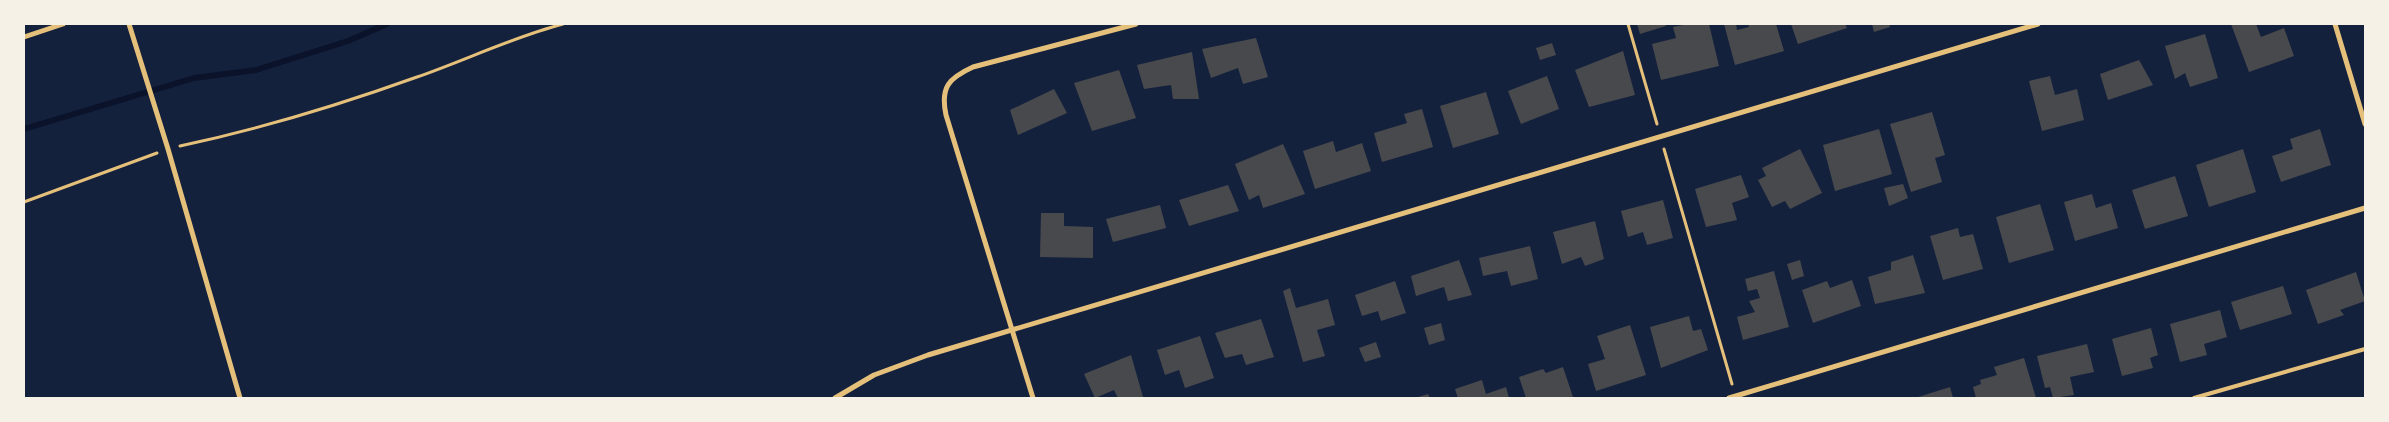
<svg xmlns="http://www.w3.org/2000/svg" width="2389" height="422" viewBox="0 0 2389 422" font-family="'Space Grotesk',sans-serif">
	<rect width="100%" height="100%" fill="#14213d"/>
	<g fill="none" stroke-linecap="round" stroke-linejoin="round">
		<!-- stream -->
		<path stroke="#0b132b" stroke-width="6" d="M24 129 194 78 256 70 348 41 387 24"/>
	</g>
	<!-- building -->
	<g fill="#48494c">
		<path d="M1637 24H1665L1666 26 1640 34Z"/>
		<path d="M1688 24H1709L1719 66 1661 80 1652 44 1676 38 1673 27Z"/>
		<path d="M1724 24H1736L1737 30 1749 27 1748 24H1776L1784 51 1735 65Z"/>
		<path d="M1791 24H1845L1847 28 1798 44Z"/>
		<path d="M1872 24H1889L1890 27 1874 32Z"/>
		<path d="M2231 24H2256L2261 37 2284 28 2294 56 2249 72Z"/>
		<path d="M2205 34 2218 78 2190 87 2185 73 2175 79 2165 46Z"/>
		<path d="M1256 38 1268 77 1243 84 1238 68 1211 78 1202 49Z"/>
		<path d="M1552 43 1556 55 1540 60 1536 48Z"/>
		<path d="M1623 51 1635 95 1589 107 1575 70Z"/>
		<path d="M1192 52 1199 99H1173L1171 85 1144 89 1137 65Z"/>
		<path d="M2139 60 2153 85 2108 100 2100 74Z"/>
		<path d="M1119 70 1136 118 1092 131 1074 83Z"/>
		<path d="M1547 76 1559 109 1521 124 1508 91Z"/>
		<path d="M2050 76 2055 95 2077 89 2084 120 2042 131 2029 81Z"/>
		<path d="M1054 89 1067 113 1018 135 1010 110Z"/>
		<path d="M1486 92 1499 134 1453 148 1440 106Z"/>
		<path d="M1422 109 1433 147 1382 162 1374 133 1407 123 1404 114Z"/>
		<path d="M1932 112 1945 155 1935 158 1942 182 1911 192 1890 124Z"/>
		<path d="M1879 129 1892 174 1835 191 1823 145Z"/>
		<path d="M2320 129 2331 165 2281 182 2272 156 2293 149 2290 139Z"/>
		<path d="M1333 141 1336 152 1362 143 1371 171 1315 189 1303 151Z"/>
		<path d="M1283 144 1305 194 1263 208 1259 195 1249 200 1235 164Z"/>
		<path d="M1800 149 1822 193 1790 209 1785 201 1772 207 1758 180 1766 176 1762 168Z"/>
		<path d="M2243 149 2256 192 2209 207 2196 165Z"/>
		<path d="M1741 175 1749 197 1732 203 1737 220 1706 227 1695 189Z"/>
		<path d="M2175 176 2188 216 2145 229 2132 190Z"/>
		<path d="M1903 184 1908 198 1889 206 1884 188Z"/>
		<path d="M1228 185 1239 211 1189 226 1179 200Z"/>
		<path d="M2092 194 2096 208 2111 203 2118 228 2075 241 2064 202Z"/>
		<path d="M1663 200 1673 238 1647 245 1643 232 1628 237 1621 211Z"/>
		<path d="M2040 204 2054 250 2009 263 1996 217Z"/>
		<path d="M1160 205 1166 228 1113 242 1106 219Z"/>
		<path d="M1041 213H1064V226L1093 227V258L1040 257Z"/>
		<path d="M1595 221 1604 259 1585 266 1581 257 1562 264 1553 232Z"/>
		<path d="M1958 228 1960 237 1973 234 1983 269 1943 280 1930 236Z"/>
		<path d="M1530 246 1538 279 1511 286 1507 271 1483 276 1479 258Z"/>
		<path d="M1913 255 1925 293 1875 304 1868 277 1891 270V262Z"/>
		<path d="M1459 260 1472 295 1448 301 1444 287 1416 296 1411 276Z"/>
		<path d="M1800 260 1804 276 1792 280 1787 264Z"/>
		<path d="M1774 271 1789 327 1743 340 1737 317 1755 312 1749 301 1760 298 1757 289 1748 291 1745 279Z"/>
		<path d="M2356 272 2365 301 2340 310 2344 315 2318 324 2306 290Z"/>
		<path d="M1852 280 1861 306 1813 323 1802 290 1827 281 1830 288Z"/>
		<path d="M1395 281 1406 313 1381 321 1378 311 1362 316 1355 295Z"/>
		<path d="M2283 286 2292 314 2240 330 2231 302Z"/>
		<path d="M1290 288 1296 308 1328 299 1335 325 1317 330 1325 356 1303 362 1283 291Z"/>
		<path d="M2220 310 2227 337 2204 344 2207 355 2180 362 2170 324Z"/>
		<path d="M1689 316 1693 331 1701 329 1708 350 1661 368 1650 327Z"/>
		<path d="M1261 319 1274 357 1246 365 1242 354 1225 358 1215 333Z"/>
		<path d="M1441 323 1445 340 1429 345 1424 328Z"/>
		<path d="M1630 325 1646 375 1596 391 1588 364 1605 359 1597 336Z"/>
		<path d="M2151 328 2158 355 2150 358 2153 368 2122 376 2112 339Z"/>
		<path d="M1200 336 1214 378 1185 388 1179 370 1165 375 1157 350Z"/>
		<path d="M1376 342 1381 357 1365 362 1359 348Z"/>
		<path d="M2087 344 2094 372 2070 377 2074 395 2053 398 2050 387 2045 388 2037 356Z"/>
		<path d="M1131 355 1143 397 1118 398 1114 390 1095 398 1084 374Z"/>
		<path d="M2024 358 2036 398H1976L1973 387 1981 384 1980 380 1997 375 1994 367Z"/>
		<path d="M1563 367 1573 397 1526 398 1519 377 1543 369 1546 373Z"/>
		<path d="M1482 380 1486 394 1506 387 1509 398H1458L1455 389Z"/>
		<path d="M1950 387 1953 398H1915Z"/>
		<path d="M1428 394 1430 398H1415Z"/>
	</g>
	<g fill="none" stroke-linecap="round" stroke-linejoin="round">
		<!-- path -->
		<g stroke="#e5c07b" stroke-width="3">
			<path d="M1628 24 1657 124"/>
			<path d="M180 146C260 129 339 105 417 77 466 60 513 37 563 24"/>
			<path d="M1664 149 1732 384"/>
			<path d="M24 202 157 153"/>
		</g>
		<!-- service -->
		<path stroke="#e5c07b" stroke-width="4" d="M2194 398 2365 349"/>
		<!-- minor -->
		<g stroke="#e5c07b" stroke-width="5">
			<path d="M129 24 168 149 240 398"/>
			<path d="M2335 24 2365 124"/>
			<path d="M24 37 63 24"/>
			<path d="M835 398 874 375 928 355 2038 24"/>
			<path d="M1033 398 946 115C940 87 949 78 973 67L1136 24"/>
			<path d="M1729 398 2365 208"/>
		</g>
	</g>
	<!-- border -->
	<rect width="2389" height="422" fill="none" stroke="#f6f1e7" stroke-width="50"/>
</svg>
